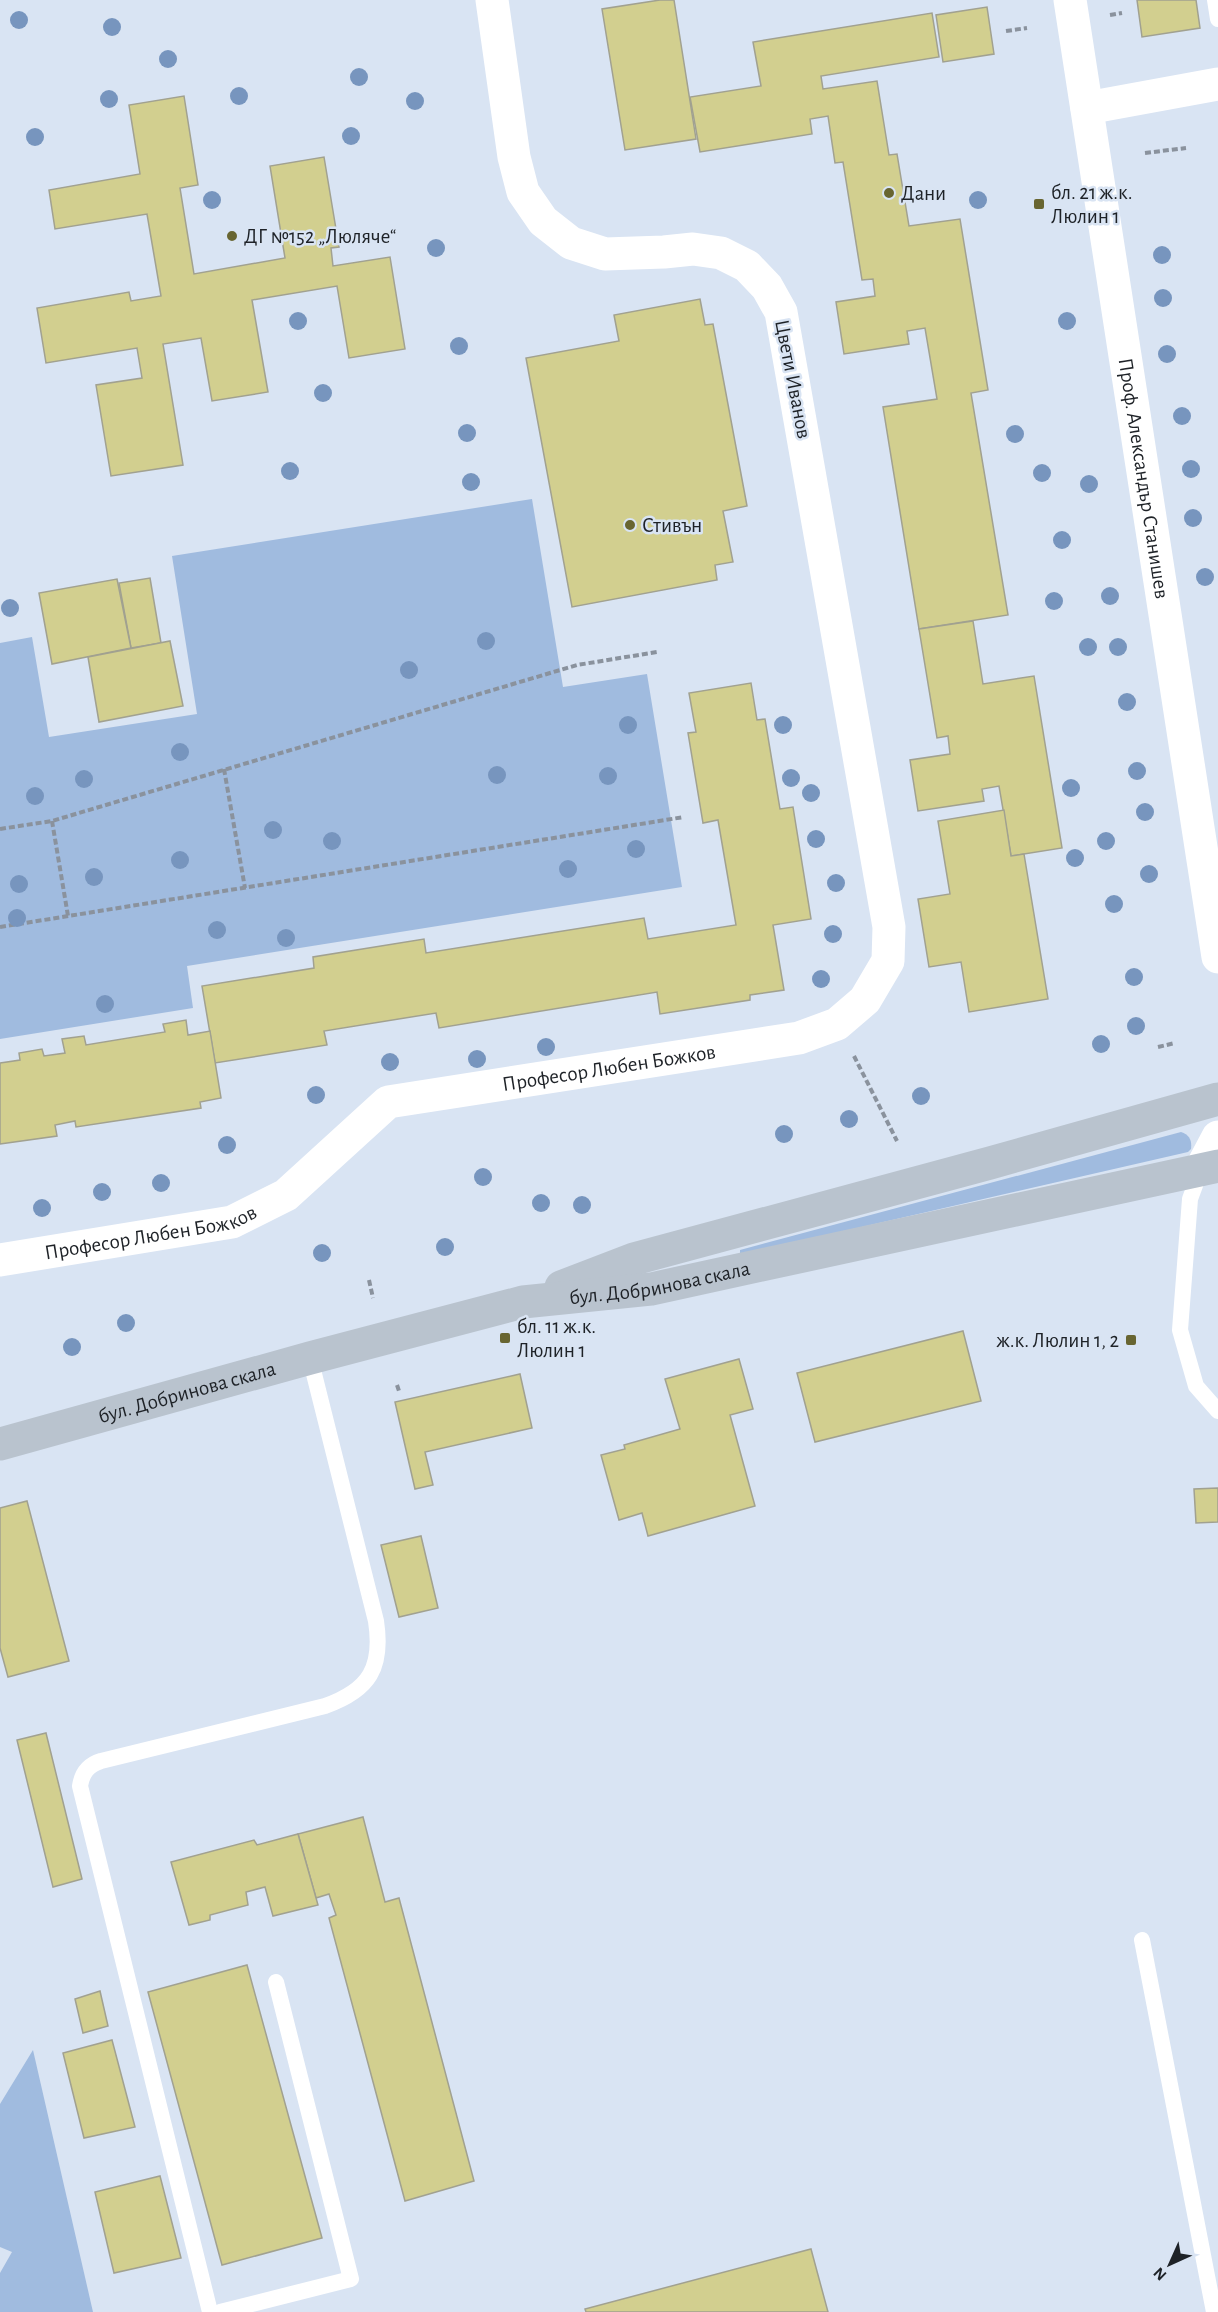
<svg xmlns="http://www.w3.org/2000/svg" width="1218" height="2312" viewBox="0 0 1218 2312" font-family="'Alegreya Sans',sans-serif">
	<rect width="100%" height="100%" fill="#d9e4f3"/>
	<!-- green -->
	<g fill="#a0bbdf">
		<path d="M532 499 563 687 647 674 682 887 187 966 193 1008 0 1039V643L32 637 49 737 197 714 172 556Z"/>
		<path d="M1181 1132C1190 1135 1192 1141 1191 1149L1188 1152 740 1255V1250Z"/>
		<path d="M33 2050 93 2312H0V2273L12 2252 0 2247V2104Z"/>
	</g>
	<!-- building -->
	<g fill="#d2cf8f" stroke="#a1a190" stroke-width="1.5">
		<path d="M660 0H674L696 139 625 150 602 9Z"/>
		<path d="M1137 0H1196L1200 28 1142 37Z"/>
		<path d="M987 7 994 54 943 62 936 15Z"/>
		<path d="M932 13 939 57 821 76 823 89 877 81 889 155 897 154 909 226 960 219 988 390 971 393 1008 615 919 629 883 407 937 399 925 328 907 331 909 344 844 354 836 302 875 296 873 279 862 280 843 162 835 163 828 116 810 119 812 134 700 152 690 97 761 86 753 42Z"/>
		<path d="M184 96 198 185 180 188 194 274 285 258 270 166 324 157 339 247 331 248 333 266 390 257 405 349 349 358 337 286 252 300 268 392 212 401 201 338 163 344 183 465 111 476 96 385 142 378 137 348 46 363 37 308 129 292 131 301 161 296 147 214 55 229 49 190 140 174 129 105Z"/>
		<path d="M700 299 705 325 713 324 747 506 723 511 733 562 715 565 717 580 572 607 526 358 619 341 614 315Z"/>
		<path d="M150 578 161 643 131 648 119 583Z"/>
		<path d="M117 579 131 648 52 664 39 593Z"/>
		<path d="M973 621 983 684 1034 676 1062 848 1011 856 999 786 982 789 984 801 918 811 910 760 950 754 948 736 937 738 919 629Z"/>
		<path d="M170 641 183 706 99 722 88 657Z"/>
		<path d="M751 683 757 720 765 719 780 809 793 807 811 919 773 925 784 990 750 995V1000L660 1014 657 992 439 1028 436 1013 324 1031 327 1045 215 1063 202 986 314 968 313 957 424 939 426 953 644 918 648 939 736 925 718 820 703 823 688 733 696 732 689 693Z"/>
		<path d="M1004 810 1011 856 1024 854 1048 999 969 1012 961 962 929 967 918 899 950 894 938 821Z"/>
		<path d="M186 1020 188 1035 210 1031 221 1098 200 1102 201 1108 76 1127 75 1121 55 1125 57 1136 0 1144V1063L20 1060 19 1053 42 1049 44 1056 65 1053 62 1039 84 1036 86 1045 165 1032 163 1024Z"/>
		<path d="M963 1331 981 1401 815 1442 797 1373Z"/>
		<path d="M739 1359 753 1409 730 1415 755 1506 648 1536 642 1513 619 1520 601 1455 625 1449 624 1445 680 1429 665 1379Z"/>
		<path d="M520 1374 532 1428 425 1452 433 1485 415 1489 395 1402Z"/>
		<path d="M1218 1488V1522L1196 1523 1194 1489Z"/>
		<path d="M27 1501 69 1661 8 1677 0 1648V1508Z"/>
		<path d="M421 1536 438 1608 399 1617 381 1545Z"/>
		<path d="M46 1733 82 1879 53 1887 17 1740Z"/>
		<path d="M363 1817 385 1902 399 1898 474 2181 405 2201 329 1918 336 1915 329 1894 316 1898 298 1834Z"/>
		<path d="M298 1834 318 1905 273 1916 265 1887 246 1892 248 1905 210 1915V1920L189 1925 171 1862 254 1840 257 1845Z"/>
		<path d="M247 1965 322 2238 222 2265 148 1992Z"/>
		<path d="M100 1991 108 2026 83 2033 75 1999Z"/>
		<path d="M112 2040 135 2127 84 2138 63 2053Z"/>
		<path d="M160 2176 181 2258 114 2273 95 2192Z"/>
		<path d="M811 2249 828 2312H586L585 2309Z"/>
	</g>
	<g fill="none" stroke-linecap="round" stroke-linejoin="round">
		<!-- path -->
		<g stroke="#8a929d" stroke-width="4" stroke-dasharray="6 3" stroke-linecap="butt">
			<path d="M1110 15 1122 13"/>
			<path d="M1006 31 1027 28"/>
			<path d="M1145 153 1186 148"/>
			<path d="M224 769 245 888"/>
			<path d="M52 821 68 916"/>
			<path d="M0 829 52 821 577 665 657 652"/>
			<path d="M0 927 684 817"/>
			<path d="M1158 1047 1175 1043"/>
			<path d="M854 1056 897 1141"/>
			<path d="M369 1280 373 1298"/>
			<path d="M397 1385 399 1391"/>
		</g>
		<!-- service -->
		<g stroke="#fff" stroke-width="16">
			<path d="M1215 0 1218 19"/>
			<path d="M1201 1169 1190 1199 1180 1330 1196 1386 1218 1411"/>
			<path d="M1142 1940 1214 2312"/>
			<path d="M210 2312 80 1786C82 1773 88 1765 101 1761L325 1706C370 1690 383 1667 376 1621L310 1358"/>
			<path d="M220 2312 351 2279 276 1982"/>
		</g>
		<!-- minor -->
		<g stroke="#fff" stroke-width="33">
			<path d="M1087 108 1218 84"/>
			<path id="s1" d="M0 1260 232 1222 286 1195 388 1102 799 1038 837 1024 865 1000 888 961 889 927 781 312 767 287 747 266 721 253 693 249 664 252 605 254 571 243 543 221 523 192 514 157 492 0"/>
		</g>
		<!-- tertiary -->
		<g stroke="#fff" stroke-width="33">
			<path id="s2" d="M1070 0 1218 957"/>
			<path d="M1201 1169 1218 1137"/>
		</g>
		<!-- secondary -->
		<g stroke="#b9c3ce" stroke-width="33">
			<path d="M561 1287 634 1259 990 1163 1218 1099"/>
			<path id="s3" d="M0 1444 310 1358 523 1302 651 1289 1218 1166"/>
		</g>
	</g>
	<!-- trees -->
	<g fill="#7795be">
		<circle cx="19" cy="20" r="9"/>
		<circle cx="112" cy="27" r="9"/>
		<circle cx="168" cy="59" r="9"/>
		<circle cx="359" cy="77" r="9"/>
		<circle cx="239" cy="96" r="9"/>
		<circle cx="109" cy="99" r="9"/>
		<circle cx="415" cy="101" r="9"/>
		<circle cx="351" cy="136" r="9"/>
		<circle cx="35" cy="137" r="9"/>
		<circle cx="212" cy="200" r="9"/>
		<circle cx="978" cy="200" r="9"/>
		<circle cx="436" cy="248" r="9"/>
		<circle cx="1162" cy="255" r="9"/>
		<circle cx="1163" cy="298" r="9"/>
		<circle cx="298" cy="321" r="9"/>
		<circle cx="1067" cy="321" r="9"/>
		<circle cx="459" cy="346" r="9"/>
		<circle cx="1167" cy="354" r="9"/>
		<circle cx="323" cy="393" r="9"/>
		<circle cx="1182" cy="416" r="9"/>
		<circle cx="467" cy="433" r="9"/>
		<circle cx="1015" cy="434" r="9"/>
		<circle cx="1191" cy="469" r="9"/>
		<circle cx="290" cy="471" r="9"/>
		<circle cx="1042" cy="473" r="9"/>
		<circle cx="471" cy="482" r="9"/>
		<circle cx="1089" cy="484" r="9"/>
		<circle cx="1193" cy="518" r="9"/>
		<circle cx="1062" cy="540" r="9"/>
		<circle cx="1205" cy="577" r="9"/>
		<circle cx="1110" cy="596" r="9"/>
		<circle cx="1054" cy="601" r="9"/>
		<circle cx="10" cy="608" r="9"/>
		<circle cx="486" cy="641" r="9"/>
		<circle cx="1088" cy="647" r="9"/>
		<circle cx="1118" cy="647" r="9"/>
		<circle cx="409" cy="670" r="9"/>
		<circle cx="1127" cy="702" r="9"/>
		<circle cx="628" cy="725" r="9"/>
		<circle cx="783" cy="725" r="9"/>
		<circle cx="180" cy="752" r="9"/>
		<circle cx="1137" cy="771" r="9"/>
		<circle cx="497" cy="775" r="9"/>
		<circle cx="608" cy="776" r="9"/>
		<circle cx="791" cy="778" r="9"/>
		<circle cx="84" cy="779" r="9"/>
		<circle cx="1071" cy="788" r="9"/>
		<circle cx="811" cy="793" r="9"/>
		<circle cx="35" cy="796" r="9"/>
		<circle cx="1145" cy="812" r="9"/>
		<circle cx="273" cy="830" r="9"/>
		<circle cx="816" cy="839" r="9"/>
		<circle cx="332" cy="841" r="9"/>
		<circle cx="1106" cy="841" r="9"/>
		<circle cx="636" cy="849" r="9"/>
		<circle cx="1075" cy="858" r="9"/>
		<circle cx="180" cy="860" r="9"/>
		<circle cx="568" cy="869" r="9"/>
		<circle cx="1149" cy="874" r="9"/>
		<circle cx="94" cy="877" r="9"/>
		<circle cx="836" cy="883" r="9"/>
		<circle cx="19" cy="884" r="9"/>
		<circle cx="1114" cy="904" r="9"/>
		<circle cx="17" cy="918" r="9"/>
		<circle cx="217" cy="930" r="9"/>
		<circle cx="833" cy="934" r="9"/>
		<circle cx="286" cy="938" r="9"/>
		<circle cx="1134" cy="977" r="9"/>
		<circle cx="821" cy="979" r="9"/>
		<circle cx="105" cy="1004" r="9"/>
		<circle cx="1136" cy="1026" r="9"/>
		<circle cx="1101" cy="1044" r="9"/>
		<circle cx="546" cy="1047" r="9"/>
		<circle cx="477" cy="1059" r="9"/>
		<circle cx="390" cy="1062" r="9"/>
		<circle cx="316" cy="1095" r="9"/>
		<circle cx="921" cy="1096" r="9"/>
		<circle cx="849" cy="1119" r="9"/>
		<circle cx="784" cy="1134" r="9"/>
		<circle cx="227" cy="1145" r="9"/>
		<circle cx="483" cy="1177" r="9"/>
		<circle cx="161" cy="1183" r="9"/>
		<circle cx="102" cy="1192" r="9"/>
		<circle cx="541" cy="1203" r="9"/>
		<circle cx="582" cy="1205" r="9"/>
		<circle cx="42" cy="1208" r="9"/>
		<circle cx="445" cy="1247" r="9"/>
		<circle cx="322" cy="1253" r="9"/>
		<circle cx="126" cy="1323" r="9"/>
		<circle cx="72" cy="1347" r="9"/>
	</g>
	<!-- markers -->
	<g fill="#686531" stroke="#d9e4f3" stroke-width="2">
		<circle cx="889" cy="193" r="6"/>
		<rect x="1033" y="198" width="12" height="12" rx="3"/>
		<circle cx="232" cy="236" r="6"/>
		<circle cx="630" cy="525" r="6"/>
		<rect x="499" y="1332" width="12" height="12" rx="3"/>
		<rect x="1125" y="1334" width="12" height="12" rx="3"/>
	</g>
	<g text-anchor="middle" dominant-baseline="central" stroke-width="5" stroke-linejoin="round" paint-order="stroke">
		<!-- poi labels -->
		<g font-size="21" fill="#1e2227" stroke="#d9e4f3" text-anchor="start">
			<text x="1051" y="192">бл. 21 ж.к.<tspan x="1051" dy="24">Люлин 1</tspan></text>
			<text x="901" y="193">Дани</text>
			<text x="244" y="236">ДГ №152 „Люляче“</text>
			<text x="642" y="525">Стивън</text>
			<text x="517" y="1326">бл. 11 ж.к.<tspan x="517" dy="24">Люлин 1</tspan></text>
			<text x="1119" y="1340" text-anchor="end">ж.к. Люлин 1, 2</text>
		</g>
		<!-- street labels -->
		<g font-size="21" fill="#1e2227" stroke="#d9e4f3">
			<text transform="translate(793 379) rotate(79)">Цвети Иванов</text>
			<text stroke="none"><textPath href="#s2" startOffset="484">Проф. Александър Станишев</textPath></text>
			<text stroke="none"><textPath href="#s1" startOffset="657">Професор Любен Божков</textPath></text>
			<text stroke="none"><textPath href="#s1" startOffset="153">Професор Любен Божков</textPath></text>
			<text stroke="none"><textPath href="#s3" startOffset="680">бул. Добринова скала</textPath></text>
			<text stroke="none"><textPath href="#s3" startOffset="194">бул. Добринова скала</textPath></text>
		</g>
	</g>
	<!-- north arrow -->
	<g transform="translate(1170 2264) rotate(225)" stroke="#d9e4f3" stroke-width="4.5" paint-order="stroke">
	<path d="M0-4.5L10 22L0 15L-10 22Z" fill="#1e2227"/>
	<text y="-9" font-size="16" font-weight="bold" text-anchor="middle" fill="#1e2227">N</text>
	</g>
</svg>
